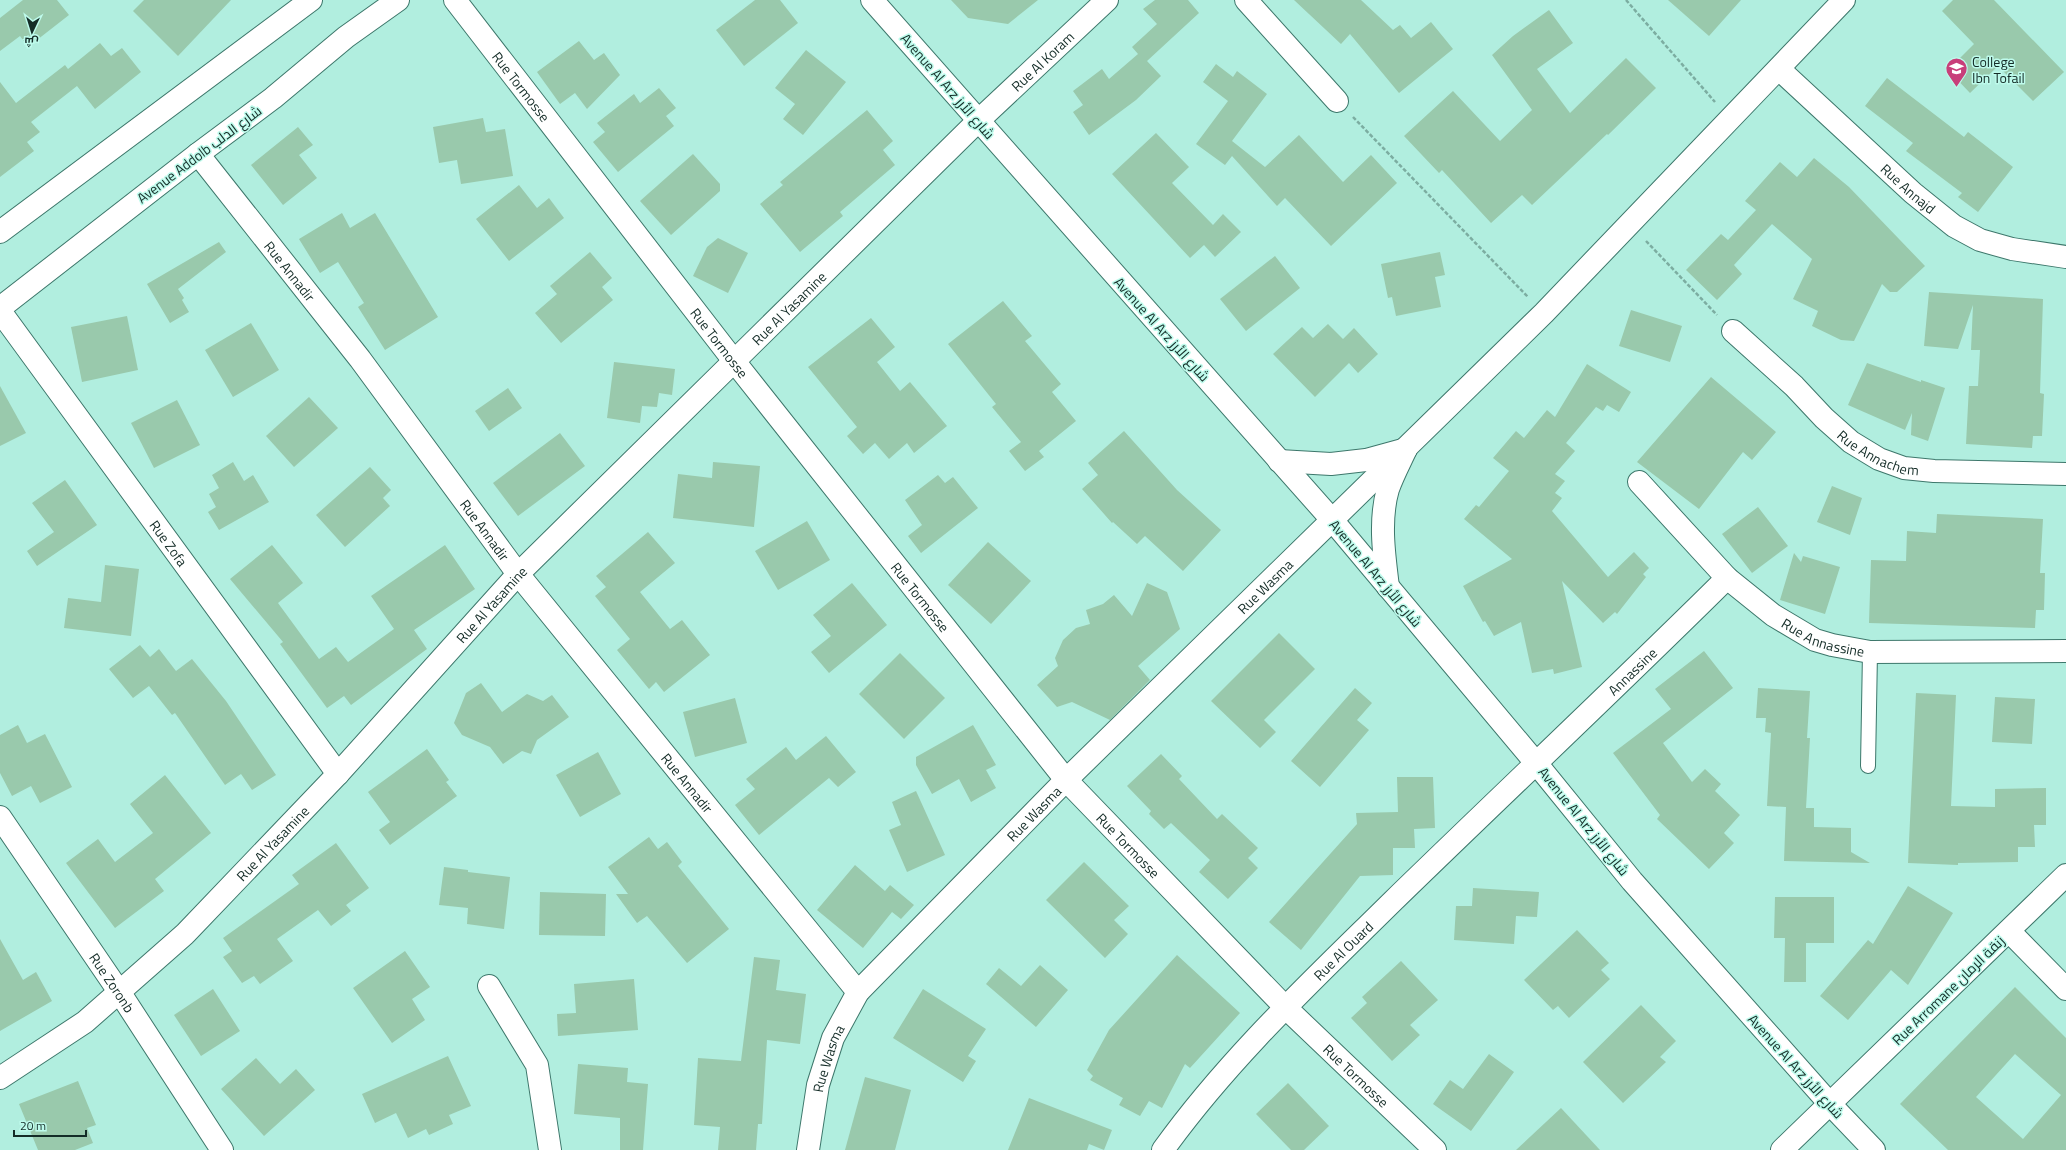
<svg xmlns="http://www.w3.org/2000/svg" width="2066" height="1150" viewBox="0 0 2066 1150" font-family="'Titillium Web',Cairo,sans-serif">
	<rect width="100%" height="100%" fill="#b1eedf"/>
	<!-- building -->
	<g fill="#99c9ac" fill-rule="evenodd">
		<path d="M23 0H57L69 15 28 47 20 36 0 51V18Z"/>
		<path d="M144 0H231L178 56 133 11Z"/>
		<path d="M755 0H780L798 23 744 66 716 30Z"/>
		<path d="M951 0H1038L1008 24 968 18Z"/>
		<path d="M1155 0H1188L1199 13 1147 61 1161 76 1136 100 1089 135 1073 112 1083 105 1073 91 1102 69 1109 79 1138 54 1132 47 1157 24 1143 9Z"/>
		<path d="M1294 0H1361L1393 30 1400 25 1411 38 1431 22 1453 49 1399 93 1350 34 1341 44Z"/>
		<path d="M1668 0H1741L1709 36Z"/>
		<path d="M1953 0H1994L2064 72 2033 101 1998 66 1970 93 1948 70 1974 44 1942 11Z"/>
		<path d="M1549 10 1573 43 1537 69 1570 113 1626 58 1656 88 1608 135 1607 134 1532 205 1522 195 1491 223 1442 170 1439 173 1404 136 1453 91 1500 141 1532 110 1492 55 1513 36Z"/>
		<path d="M579 41 594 60 604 53 620 75 587 109 575 93 560 104 537 72Z"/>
		<path d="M100 43 111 56 122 48 141 72 95 109 77 86 31 122 40 132 27 142 34 151 0 177V82L16 103 65 65 68 69Z"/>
		<path d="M806 50 846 82 803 135 783 119 795 104 775 88Z"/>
		<path d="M1216 64 1233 77 1237 71 1267 94 1232 141 1265 167 1299 135 1343 182 1371 155 1397 183 1331 246 1285 198 1277 206 1232 156 1225 165 1196 144 1228 101 1203 82Z"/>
		<path d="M1887 78 1964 137 1968 132 2013 167 1978 212 1958 197 1962 193 1906 151 1913 143 1865 106Z"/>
		<path d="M659 88 676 108 666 116 674 126 618 172 593 142 605 132 597 123 634 94 640 103Z"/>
		<path d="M867 110 893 141 883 150 895 165 840 212 843 216 800 252 760 204 783 185 780 182Z"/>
		<path d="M483 118 486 132 505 129 513 176 461 184 457 160 439 163 433 127Z"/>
		<path d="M298 127 313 145 299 155 317 178 283 205 251 165Z"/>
		<path d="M1156 133 1189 167 1172 183 1213 225 1223 214 1241 232 1215 257 1204 245 1190 258 1112 174Z"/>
		<path d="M693 154 720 184V191L671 235 640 201Z"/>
		<path d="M1814 158 1849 187 1925 266 1897 292H1890L1882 284 1854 341 1841 340 1812 326 1818 311 1793 299 1812 259 1772 224 1734 265 1742 274 1717 300 1686 270 1721 234 1728 240 1756 210 1745 201 1780 162 1797 177Z"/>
		<path d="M519 185 537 208 549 198 564 218 509 261 476 219Z"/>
		<path d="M342 213 350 228 375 213 438 317 385 350 358 307 364 303 338 262 320 273 299 239Z"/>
		<path d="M718 238 748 253 728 293 693 276 707 247Z"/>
		<path d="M219 242 226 252 178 289 184 298 182 300 189 312 170 323 147 284Z"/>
		<path d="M590 252 612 278 602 287 613 300 561 343 535 313 557 294 550 286Z"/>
		<path d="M1440 252 1445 275 1435 277 1441 307 1396 316 1392 297 1388 298 1381 264Z"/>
		<path d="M1275 256 1300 288 1246 331 1220 299Z"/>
		<path d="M1929 292 2043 299 2040 393 2044 394 2042 436H2033L2032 448 1966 444 1969 386H1978L1980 350H1971L1973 305 1958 349 1924 346Z"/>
		<path d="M1003 301 1032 336 1025 341 1061 384 1052 392 1076 421 1039 451 1044 457 1025 471 1009 451 1021 442 992 407 996 404 948 344Z"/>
		<path d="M1631 310 1682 326 1670 362 1619 346Z"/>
		<path d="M127 316 138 370 82 382 71 327Z"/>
		<path d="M871 318 895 347 877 362 900 391 910 382 947 426 914 453 907 443 889 459 875 443 863 454 847 436 857 427 808 367Z"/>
		<path d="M251 323 279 370 233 397 205 350Z"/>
		<path d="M1328 324 1343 339 1354 328 1378 354 1358 373 1349 363 1315 397 1273 354 1302 327 1313 338Z"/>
		<path d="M614 362 675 369 672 395 659 393 657 407 642 406 640 423 607 418Z"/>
		<path d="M1867 363 1921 382V380L1945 388 1928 441 1911 435 1912 413 1905 430 1848 405Z"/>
		<path d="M1587 364 1631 392 1619 412 1607 405 1603 411 1596 407 1566 443 1575 451 1555 474 1565 481 1555 493 1562 498 1552 511 1608 577 1634 552 1649 568 1643 574 1646 577 1617 614 1615 612 1603 623 1562 581 1582 667 1554 674 1553 669 1532 673 1521 622 1494 636 1485 621 1483 622 1463 586 1512 559 1464 519 1476 505 1479 507 1509 471 1493 458 1516 431 1524 438 1547 410 1555 417Z"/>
		<path d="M1711 377 1776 432 1752 460 1743 452 1699 509 1637 462Z"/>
		<path d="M0 386 26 433 0 446Z"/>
		<path d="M508 388 522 408 489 431 475 411Z"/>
		<path d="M309 397 338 428 294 467 266 436Z"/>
		<path d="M177 400 200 445 154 468 131 423Z"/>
		<path d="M1124 431 1177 490 1221 530 1183 571 1145 536 1137 544 1113 522 1112 523 1082 489 1098 475 1088 463Z"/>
		<path d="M560 433 585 466 518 516 493 483Z"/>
		<path d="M233 462 244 481 253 475 269 502 219 530 208 512 216 507 209 494 219 488 212 475Z"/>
		<path d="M713 462 760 466 754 527 673 518 678 474 712 478Z"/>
		<path d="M370 467 391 490 383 498 390 506 345 547 316 515Z"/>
		<path d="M938 475 945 483 953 477 978 508 921 553 908 536 922 525 905 500Z"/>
		<path d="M65 480 97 525 37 566 27 551 54 532 32 503Z"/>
		<path d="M1832 486 1862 498 1850 535 1817 522Z"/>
		<path d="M1758 507 1788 546 1752 573 1722 534Z"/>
		<path d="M1937 514 2043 519 2040 573H2045L2044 610H2036L2035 628 1869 623 1871 560 1906 561 1907 531 1936 533Z"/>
		<path d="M807 521 830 560 778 590 755 551Z"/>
		<path d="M648 532 675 563 640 592 670 629 682 620 710 655 664 692 656 682 649 689 617 650 630 639 595 596 606 587 596 576Z"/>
		<path d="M988 542 1031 581 991 624 948 585Z"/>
		<path d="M272 545 303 583 278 603 319 659 336 647 348 662 394 629 371 596 445 545 475 589 414 630 427 649 351 705 344 696 327 708 280 644 283 642 230 579Z"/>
		<path d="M1794 553 1801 562 1803 556 1840 567 1825 614 1780 600Z"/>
		<path d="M105 565 139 569 131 636 64 628 68 598 101 602Z"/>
		<path d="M852 583 887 625 829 673 811 652 831 636 813 615Z"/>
		<path d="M1147 583 1167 592 1180 629 1138 666 1150 680 1110 720 1072 702 1057 707 1037 685 1058 666 1055 658 1063 640 1076 628 1090 624 1086 610 1103 604 1114 595 1132 616Z"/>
		<path d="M1279 633 1315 669 1264 720 1276 732 1260 748 1211 701Z"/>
		<path d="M140 645 150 657 159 649 176 671 192 659 226 701 276 775 252 790 241 774 225 785 175 713 172 715 149 686 133 698 109 669Z"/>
		<path d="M1704 651 1733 688 1663 743 1692 782 1705 769 1721 784 1715 791 1740 815 1724 833 1734 843 1709 869 1657 819 1660 815 1613 753 1671 709 1655 689Z"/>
		<path d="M900 653 945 698 904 739 859 694Z"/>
		<path d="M481 683 502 712 527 694 543 701 552 695 569 717 537 740 531 754 522 751 503 764 490 747 462 735 454 723 466 693Z"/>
		<path d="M1355 688 1372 703 1357 720 1369 730 1320 787 1291 761Z"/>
		<path d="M1758 688 1810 691 1807 738H1810L1806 808H1814V827L1851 828V852L1870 863 1784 861 1786 807 1767 806 1771 733 1765 732 1766 718H1756Z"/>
		<path d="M1916 693 1956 695 1951 806 1995 807V789L2046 788V825H2034L2035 847H2018V862L1958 863V865L1908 863Z"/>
		<path d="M1995 697 2035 699 2032 744 1992 742Z"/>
		<path d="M735 698 747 743 695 757 683 712Z"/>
		<path d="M18 725 27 743 45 734 72 787 40 803 31 786 12 796 0 773V735Z"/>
		<path d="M973 725 996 765 986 770 996 788 971 802 959 779 932 794 916 765V757Z"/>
		<path d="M826 736 856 772 838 787 829 778 759 835 735 805 755 789 746 779 786 747 796 760Z"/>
		<path d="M427 749 449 780 446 782 457 796 390 845 379 830 390 822 368 792Z"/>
		<path d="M598 752 621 794 580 817 556 775Z"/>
		<path d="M1161 754 1182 776 1179 779 1217 819 1222 814 1258 848 1248 858 1258 868 1228 899 1199 872 1210 860 1171 823 1164 829 1149 814 1151 811 1127 786Z"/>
		<path d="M165 775 211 833 155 879 164 891 115 928 66 863 98 839 115 862 153 833 130 804Z"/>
		<path d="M1397 777H1433L1435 828 1414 829 1415 848H1393V875L1360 876 1301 950 1269 922 1357 824 1356 813 1398 812Z"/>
		<path d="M916 791 945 855 907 872 889 830 901 825 892 802Z"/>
		<path d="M649 837 658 849 667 842 682 862 678 866 729 929 687 963 647 916 637 923 616 894H628L608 867Z"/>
		<path d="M336 843 369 888 346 905 351 911 331 926 318 910 277 939 293 961 260 984 254 976 242 983 223 957 232 951 223 938 299 884 292 875Z"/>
		<path d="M1084 862 1129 906 1114 920 1128 934 1105 958 1046 900Z"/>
		<path d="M855 865 885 891 890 885 914 905 901 919 892 912 863 948 817 910Z"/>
		<path d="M444 867 468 870V872L510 877 504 929 467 924 468 908 439 905Z"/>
		<path d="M1908 886 1953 913 1908 985 1891 970 1848 1020 1820 996 1868 940 1873 944Z"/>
		<path d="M1473 888 1539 892 1537 917 1516 916 1514 944 1454 940 1456 906H1472Z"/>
		<path d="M540 892 606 894 605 936 539 935Z"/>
		<path d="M1775 897H1834V943H1806V982H1784L1785 938H1774Z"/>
		<path d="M1577 930 1609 963 1601 970 1610 979 1569 1018 1558 1006 1553 1010 1524 980Z"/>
		<path d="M0 939 23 980 36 972 52 1001 0 1031Z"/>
		<path d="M405 951 430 987 412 999 425 1020 392 1043 353 988Z"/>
		<path d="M1177 955 1240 1013 1190 1068 1185 1064 1162 1108 1149 1101 1140 1116 1119 1105 1123 1098 1090 1080 1093 1076 1087 1070 1109 1030Z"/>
		<path d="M754 957 780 960 776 990 806 994 800 1044 767 1040 762 1124H758L756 1150H718L720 1127 694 1125 698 1058 741 1061Z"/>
		<path d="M1401 961 1438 1000 1410 1025 1420 1035 1392 1061 1351 1018 1367 1003 1362 997Z"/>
		<path d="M1040 965 1068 990 1036 1027 986 984 999 968 1021 986Z"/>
		<path d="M634 979 638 1030 558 1036 557 1014 576 1013 574 984Z"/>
		<path d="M2015 987 2066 1038V1150H1948L1900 1104ZM2015 1054 2061 1095 2023 1139 1976 1097Z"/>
		<path d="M213 989 240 1031 201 1056 174 1015Z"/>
		<path d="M923 989 986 1029 968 1056 976 1061 963 1082 893 1038Z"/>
		<path d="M1641 1005 1676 1041 1660 1057 1666 1062 1623 1103 1583 1062Z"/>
		<path d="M1489 1054 1514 1072 1471 1131 1433 1104 1450 1080 1463 1089Z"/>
		<path d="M448 1056 471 1106 449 1115 453 1124 429 1135 426 1129 408 1138 396 1113 375 1123 362 1094Z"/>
		<path d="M256 1058 280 1084 296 1069 315 1090 264 1136 221 1089Z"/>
		<path d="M578 1064 628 1068 627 1082 648 1084 643 1150H620V1118L574 1114Z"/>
		<path d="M865 1077 911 1090 895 1150H845Z"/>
		<path d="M78 1081 96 1125 87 1128 93 1143 75 1150H38L19 1104Z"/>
		<path d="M1288 1083 1329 1126 1304 1150H1291L1256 1114Z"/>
		<path d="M1029 1098 1112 1130 1104 1150 1089 1144 1087 1150H1008Z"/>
		<path d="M1561 1108 1600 1150H1516Z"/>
	</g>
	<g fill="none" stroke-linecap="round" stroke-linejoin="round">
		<defs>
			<path id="lane" d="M1868 766 1870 652"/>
			<g id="street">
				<path id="s1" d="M455 0 734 361 1066 780 1285 1007 1435 1150"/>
				<path d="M1246 0 1337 101"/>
				<path id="s2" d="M1779 69 1913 193 1954 226 1980 240 2012 249 2066 257"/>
				<path id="s3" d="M198 154 360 359 518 574 858 992"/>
				<path d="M0 232 311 0"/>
				<path d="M0 308 198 154 273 98 346 37 398 0"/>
				<path id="s4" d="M0 311 338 774"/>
				<path id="s5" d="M1733 331 1794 386 1824 418 1851 442 1879 459 1904 468 1934 471 2066 474"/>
				<path id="s6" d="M1639 482 1727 578 1773 615 1815 640 1832 645 1870 652 2066 651"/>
				<path id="s7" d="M0 817 120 993 222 1150"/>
				<path d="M2009 931 2066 989"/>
				<path d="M489 986 537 1065 550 1150"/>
				<path id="s8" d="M0 1078 85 1022 185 934 338 774 518 574 978 121 1107 0"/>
				<path id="s9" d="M808 1150 818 1085 833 1038 858 992 1066 780 1544 313 1844 0"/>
				<path id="s10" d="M1163 1150C1229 1058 1313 980 1393 901 1504 793 1617 687 1727 578"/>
				<path d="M1782 1150 2066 875"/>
			</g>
			<g id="secondary">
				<path d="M872 0 1333 521 1536 763 1632 881 1830 1104 1874 1150"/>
				<path d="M1279 461 1331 464 1366 460 1406 449"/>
				<path d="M1388 587C1384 555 1379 520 1388 489 1393 475 1400 462 1406 449"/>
			</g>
		</defs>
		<!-- lane casing -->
		<use href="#lane" stroke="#3d776b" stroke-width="16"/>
		<!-- street casing -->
		<use href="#street" stroke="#3d776b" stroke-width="24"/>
		<!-- secondary casing -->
		<use href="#secondary" stroke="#3d776b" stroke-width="24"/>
		<!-- path -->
		<g stroke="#7cada1" stroke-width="2.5" stroke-dasharray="4 2" stroke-linecap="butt">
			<path d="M1626 0 1715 102"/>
			<path d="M1353 117 1528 297"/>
			<path d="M1646 241 1717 315"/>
		</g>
		<!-- lane -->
		<use href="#lane" stroke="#fff" stroke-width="14"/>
		<!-- street -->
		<use href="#street" stroke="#fff" stroke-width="22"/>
		<!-- secondary -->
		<use href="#secondary" stroke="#fff" stroke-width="22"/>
	</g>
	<!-- icons -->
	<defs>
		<symbol id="school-pin" viewBox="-11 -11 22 30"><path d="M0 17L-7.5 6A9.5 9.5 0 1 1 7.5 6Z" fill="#c83f7a" stroke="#befbec"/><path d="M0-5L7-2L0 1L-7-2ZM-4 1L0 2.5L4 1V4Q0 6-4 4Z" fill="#fff"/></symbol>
	</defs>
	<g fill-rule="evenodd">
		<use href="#school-pin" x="1944" y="56" width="25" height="34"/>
	</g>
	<g text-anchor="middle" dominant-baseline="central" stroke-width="3" stroke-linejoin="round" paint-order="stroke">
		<!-- street labels -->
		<g font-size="14" fill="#142c27" stroke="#befbec">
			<text stroke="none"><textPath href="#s8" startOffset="1459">Rue Al Koram</textPath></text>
			<text stroke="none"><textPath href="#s1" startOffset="109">Rue Tormosse</textPath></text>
			<text transform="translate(948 86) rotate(49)">Avenue Al Arz شارع الأرز</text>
			<text transform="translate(199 154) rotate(-37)">Avenue Addolb شارع الدلب</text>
			<text stroke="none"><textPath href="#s2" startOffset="176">Rue Annajd</textPath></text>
			<text stroke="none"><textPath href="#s3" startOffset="149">Rue Annadir</textPath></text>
			<text stroke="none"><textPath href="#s8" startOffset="1105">Rue Al Yasamine</textPath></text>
			<text transform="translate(1162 329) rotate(48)">Avenue Al Arz شارع الأرز</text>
			<text stroke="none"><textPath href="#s1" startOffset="433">Rue Tormosse</textPath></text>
			<text stroke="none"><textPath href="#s5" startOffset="192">Rue Annachem</textPath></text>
			<text stroke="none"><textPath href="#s3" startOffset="473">Rue Annadir</textPath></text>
			<text stroke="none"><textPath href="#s4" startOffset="287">Rue Zofa</textPath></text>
			<text transform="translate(1376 573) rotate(50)">Avenue Al Arz شارع الأرز</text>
			<text stroke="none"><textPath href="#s9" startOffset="742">Rue Wasma</textPath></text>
			<text stroke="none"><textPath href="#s1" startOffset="757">Rue Tormosse</textPath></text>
			<text stroke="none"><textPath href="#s8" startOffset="685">Rue Al Yasamine</textPath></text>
			<text stroke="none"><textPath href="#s6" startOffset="245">Rue Annassine</textPath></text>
			<text stroke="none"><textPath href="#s10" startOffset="671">Annassine</textPath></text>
			<text stroke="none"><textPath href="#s3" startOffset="797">Rue Annadir</textPath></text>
			<text stroke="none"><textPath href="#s9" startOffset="418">Rue Wasma</textPath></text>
			<text transform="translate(1584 821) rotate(51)">Avenue Al Arz شارع الأرز</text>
			<text stroke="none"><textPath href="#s8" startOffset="361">Rue Al Yasamine</textPath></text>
			<text stroke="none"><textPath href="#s1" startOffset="1081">Rue Tormosse</textPath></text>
			<text stroke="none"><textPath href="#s10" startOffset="269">Rue Al Ouard</textPath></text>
			<text stroke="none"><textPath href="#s7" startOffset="200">Rue Zoronb</textPath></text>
			<text transform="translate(1948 990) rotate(-44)">Rue Arromane زنقة الرمان</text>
			<text stroke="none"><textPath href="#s9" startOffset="94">Rue Wasma</textPath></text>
			<text transform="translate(1796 1066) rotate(48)">Avenue Al Arz شارع الأرز</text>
			<text stroke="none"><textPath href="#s1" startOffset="1405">Rue Tormosse</textPath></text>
		</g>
		<!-- poi labels -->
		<g font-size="14" fill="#142c27" stroke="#befbec" text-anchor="start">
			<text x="1972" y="61">College<tspan x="1972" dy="16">Ibn Tofail</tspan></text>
		</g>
	</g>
	<!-- north arrow -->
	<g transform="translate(32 32) rotate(184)" stroke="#befbec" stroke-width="3" paint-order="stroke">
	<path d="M0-3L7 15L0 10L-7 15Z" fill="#142c27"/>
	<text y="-6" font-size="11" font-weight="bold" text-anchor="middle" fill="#142c27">ش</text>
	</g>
	<!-- scale -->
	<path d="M14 1130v6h72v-6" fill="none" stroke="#142c27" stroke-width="2"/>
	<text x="20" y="1130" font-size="12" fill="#142c27" stroke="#befbec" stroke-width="3" paint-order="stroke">20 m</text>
</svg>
